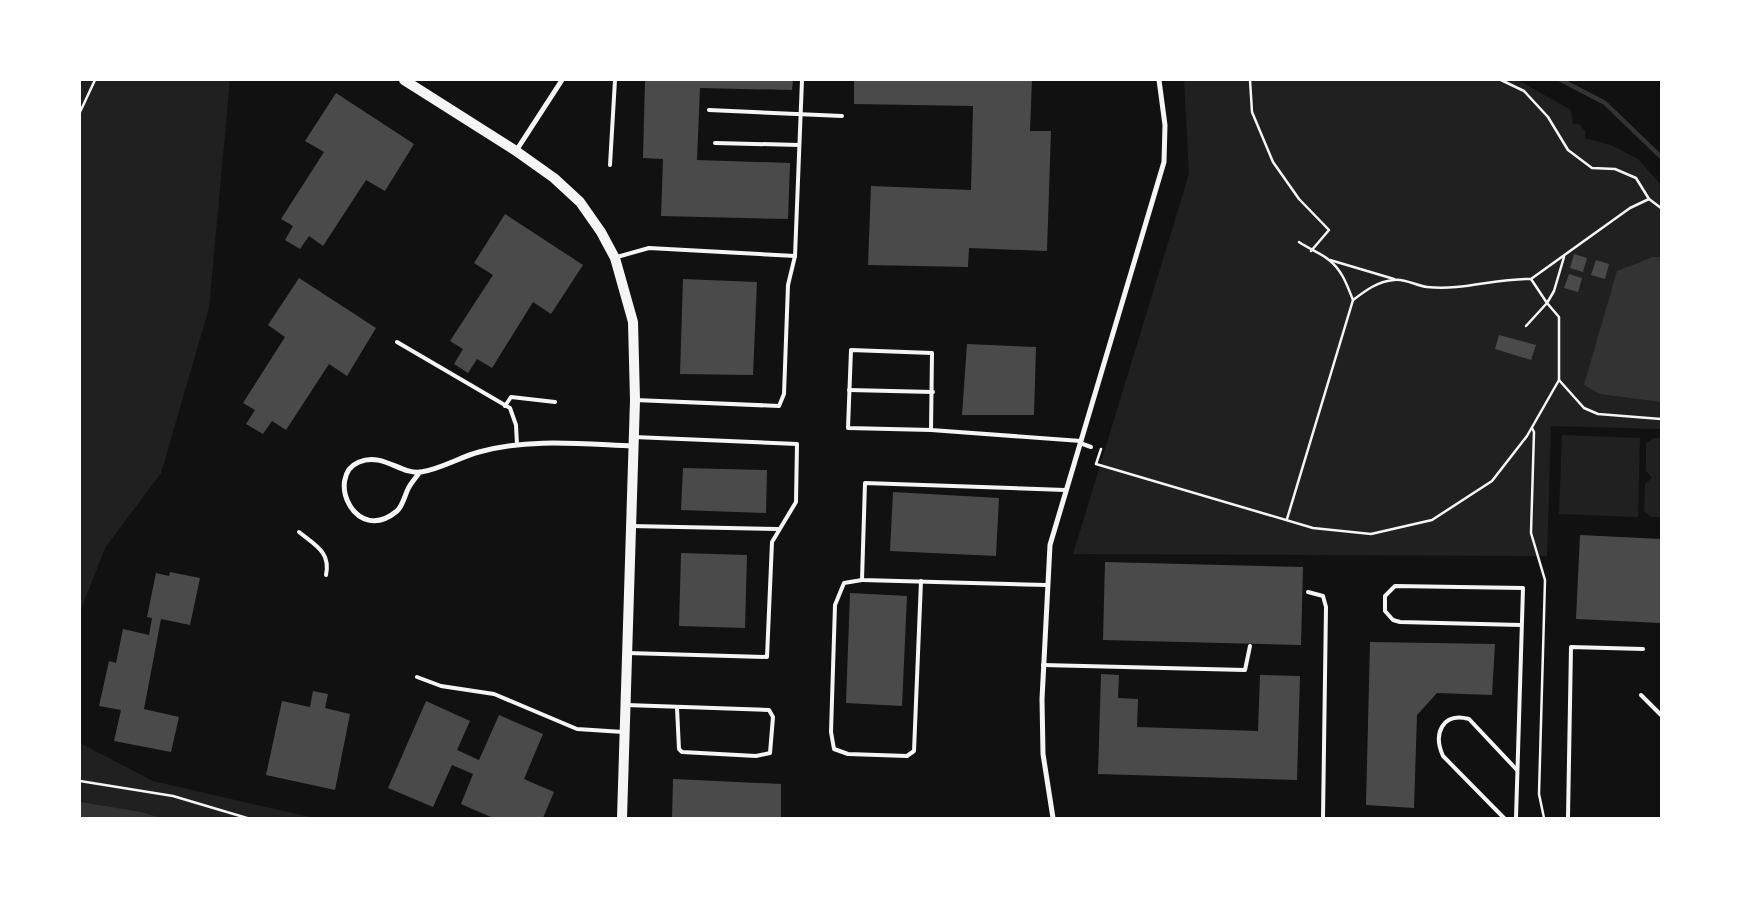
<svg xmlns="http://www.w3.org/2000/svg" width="1741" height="898" viewBox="0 0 1741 898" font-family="'Varela Round',sans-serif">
	<rect width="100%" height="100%" fill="#111"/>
	<!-- green -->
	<g fill="#202020">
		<path d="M80 80H230L209 308 161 473 105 548 80 612Z"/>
		<path d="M1184 80H1518L1571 110 1573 124H1579L1585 131V138L1611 145 1638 159 1661 185V429L1551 426 1547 556 1073 554 1189 174Z"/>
		<path d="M1562 435 1640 438 1638 517 1559 514Z"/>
		<path d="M1653 438H1661V517H1651L1644 511 1645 484 1652 478 1646 471V444Z"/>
		<path d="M80 743 153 781 314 818H80Z"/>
	</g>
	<!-- water -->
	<g fill="#333">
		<path d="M1653 257H1661V402L1600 394 1584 385 1617 271Z"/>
		<path d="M80 802 141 812 161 818H80Z"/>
	</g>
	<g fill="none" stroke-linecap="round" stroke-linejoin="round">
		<!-- stream -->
		<path stroke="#333" stroke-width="4.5" d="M1561 80 1605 103 1661 157"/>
	</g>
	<!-- building -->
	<g fill="#4a4a4a">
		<path d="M645 80H793L792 90 700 88 697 160 790 163 788 219 661 216 663 159 643 158Z"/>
		<path d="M854 80H1032L1030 131H1051L1047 251 969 248 968 267 868 265 871 186 971 190 973 106 854 104Z"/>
		<path d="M336 93 414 144 385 191 366 180 323 246 309 236 300 249 285 240 293 226 281 219 324 152 305 141Z"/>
		<path d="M505 214 583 265 551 314 533 302 492 368 477 359 468 373 454 364 463 349 450 341 493 275 474 263Z"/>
		<path d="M1574 254 1587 258 1583 272 1570 268Z"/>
		<path d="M1596 260 1609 264 1605 279 1591 275Z"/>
		<path d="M1569 274 1582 278 1578 292 1564 288Z"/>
		<path d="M299 278 376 328 347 376 329 364 286 430 272 421 263 434 246 424 255 410 243 403 285 337 268 325Z"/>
		<path d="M683 279 757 282 753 375 680 374Z"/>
		<path d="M1499 335 1536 345 1531 360 1495 349Z"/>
		<path d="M967 344 1036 347 1034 415H962Z"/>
		<path d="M683 468 767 470 766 513 681 510Z"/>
		<path d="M893 492 999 498 996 556 890 551Z"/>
		<path d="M1580 535 1661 539V623L1576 619Z"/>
		<path d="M681 553 747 555 745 628 679 626Z"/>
		<path d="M1105 562 1303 567 1301 645 1103 640Z"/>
		<path d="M170 572 200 578 190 625 161 619 144 709 179 717 171 752 114 741 121 710 99 706 109 661 116 663 123 629 149 635 152 618 147 617 156 573 169 576Z"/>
		<path d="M850 593 907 596 902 706 846 703Z"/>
		<path d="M1370 642 1495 644 1492 695 1437 693 1417 715 1414 808 1366 805Z"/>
		<path d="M1101 674 1119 675 1118 698 1138 699 1137 727 1258 731 1260 675 1300 676 1297 780 1098 774Z"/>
		<path d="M313 691 328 694 325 708 350 714 335 790 266 775 282 701 310 707Z"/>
		<path d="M426 701 470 721 457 750 479 760 499 715 543 734 524 779 554 792 543 818H493L461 804 473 774 452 765 433 807 388 788Z"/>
		<path d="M673 779 781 784V818H672Z"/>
	</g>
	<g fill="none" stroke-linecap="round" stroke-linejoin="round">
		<!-- path -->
		<g stroke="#f5f5f5" stroke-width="2.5">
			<path d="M1250 80 1252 112 1273 162 1299 199 1329 230 1311 251"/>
			<path d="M1501 80 1524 91 1548 117 1568 150 1592 168 1615 169 1636 178 1649 199"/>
			<path d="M80 112 95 80"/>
			<path d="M1299 242C1309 249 1321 253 1329 260 1342 270 1347 285 1353 300"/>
			<path d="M1330 260 1394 279"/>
			<path d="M1526 326 1547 303 1531 279"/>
			<path d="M1559 380 1584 408 1598 414 1661 419"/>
			<path d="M1532 428 1534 432 1531 533 1545 580 1539 794 1544 818"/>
			<path d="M1101 449 1096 464 1313 528 1371 534 1432 520 1492 481 1527 436 1559 380V317L1547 303 1554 291 1564 257"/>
			<path d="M1287 519 1353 300C1365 291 1378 281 1394 280 1404 278 1417 286 1427 287 1463 291 1496 278 1531 279L1630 208 1649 199 1661 208"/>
			<path d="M80 781 173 796 247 818"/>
		</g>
		<!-- service -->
		<g stroke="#f5f5f5" stroke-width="4">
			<path d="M709 110 842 116"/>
			<path d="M715 143 799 145"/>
			<path d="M610 165 615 80"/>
			<path d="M617 257 649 248 795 256"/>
			<path d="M397 342 510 408 516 425 517 445"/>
			<path d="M849 390 933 392"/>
			<path d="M635 400 779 406 784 394 788 285 795 256 802 80"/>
			<path d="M505 406 511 397 555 402"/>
			<path d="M931 430 848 428 851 350 932 353 931 430 1081 441"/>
			<path d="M1080 443 1091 447"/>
			<path d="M631 526 778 529"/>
			<path d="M299 532C315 545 331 552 326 575"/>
			<path d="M862 580 844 583 835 605 831 732 834 749 848 754 907 756 914 751 921 581"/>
			<path d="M1046 585 862 580 865 483 1065 490"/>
			<path d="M1308 592 1323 596 1326 607 1323 818"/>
			<path d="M628 653 767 657 772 542 796 502 797 444 634 437"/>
			<path d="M1043 665 1245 670 1250 646"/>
			<path d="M417 677 441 686 494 694 577 729 623 732"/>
			<path d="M1641 695 1661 715"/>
			<path d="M626 705 769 710 773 717 770 753 756 756 682 752 679 749 677 708"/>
			<path d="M1568 817 1571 647 1643 649"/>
			<path d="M1504 818 1443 756C1433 734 1442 712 1469 719L1517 770"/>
			<path d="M1516 818 1523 588 1395 586 1385 596V611L1393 620 1400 622 1521 625"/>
		</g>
		<!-- minor -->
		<g stroke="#f5f5f5" stroke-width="5">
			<path d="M516 151 562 80"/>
			<path d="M420 472C416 477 412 482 409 487 405 494 403 506 397 511 355 546 325 476 359 462 383 452 401 475 421 472 441 469 460 457 479 452 529 438 582 444 633 446"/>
			<path d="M1053 818 1043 754 1042 699 1050 545 1164 162 1165 125 1159 80"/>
		</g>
		<!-- secondary -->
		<path stroke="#f5f5f5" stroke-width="10" d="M404 80 516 151 554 178 580 202 601 232 615 258 633 322 635 400 622 818"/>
	</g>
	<!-- border -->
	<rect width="1741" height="898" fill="none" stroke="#ffffff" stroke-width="162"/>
</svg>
